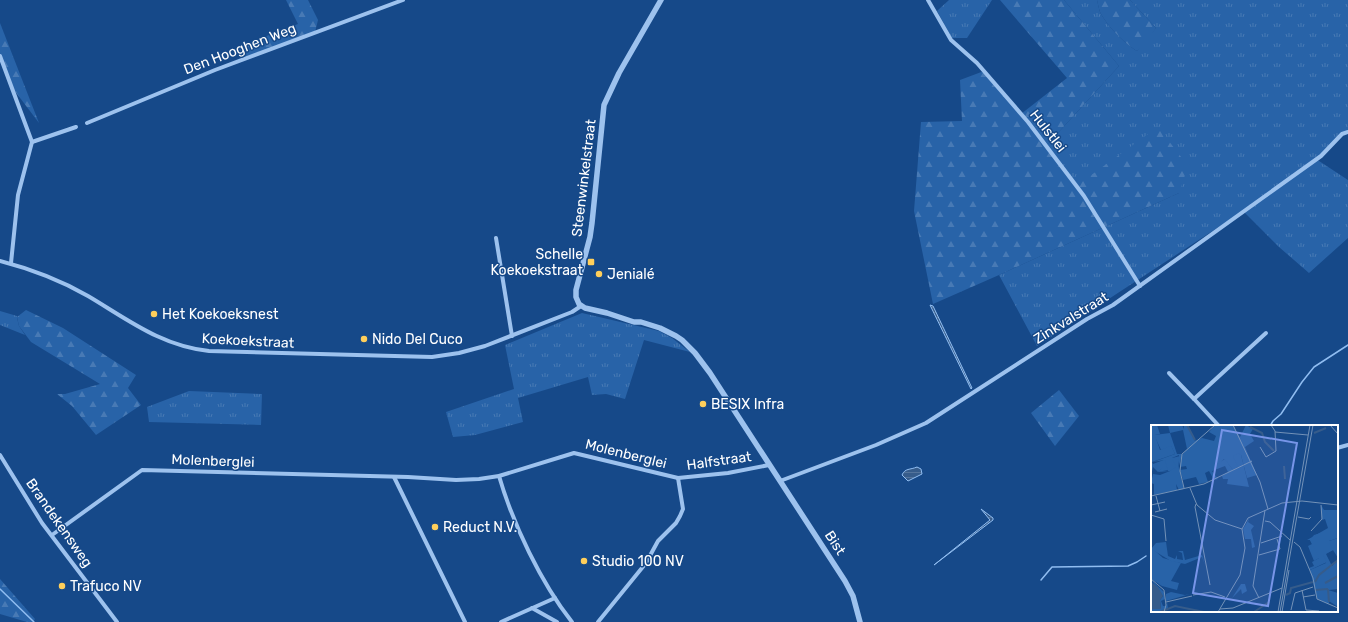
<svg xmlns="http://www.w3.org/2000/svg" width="1348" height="622" viewBox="0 0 1348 622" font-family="Rubik,sans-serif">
	<defs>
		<pattern id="grass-tufts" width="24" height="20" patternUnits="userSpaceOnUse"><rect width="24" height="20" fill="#2863a8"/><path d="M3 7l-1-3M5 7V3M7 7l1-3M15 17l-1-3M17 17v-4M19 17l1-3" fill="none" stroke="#487ab5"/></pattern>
		<pattern id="forest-firs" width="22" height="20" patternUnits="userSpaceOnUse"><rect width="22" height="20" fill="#2863a8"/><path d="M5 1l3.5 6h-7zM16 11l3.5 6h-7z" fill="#487ab5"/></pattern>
		<pattern id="water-rules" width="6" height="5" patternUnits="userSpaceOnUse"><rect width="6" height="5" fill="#365c8b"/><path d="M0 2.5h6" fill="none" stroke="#54749c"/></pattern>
	</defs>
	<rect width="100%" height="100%" fill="#164989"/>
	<!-- grass -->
	<g fill="url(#grass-tufts)">
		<path d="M949 0H992L967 38H952L937 11Z"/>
		<path d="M1064 0H1097C1098 4 1099 9 1100 12 1107 26 1124 43 1137 51L1156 28 1130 0H1348V132L1342 134 1316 159 1348 180V238L1309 273 1279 247 1243 211 1037 346 999 275 1179 193 1076 186 1046 146 1119 66Z"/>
		<path d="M0 311 17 316V318L19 326 25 335 0 325Z"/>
		<path d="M582 313 659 331 672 338 690 352 644 340 625 399 606 394 592 395 588 377 518 398 523 422 475 435 453 437 446 412 514 389 505 345Z"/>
		<path d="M189 391 262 394 261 425 149 422 147 407Z"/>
	</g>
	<!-- forest -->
	<g fill="url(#forest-firs)">
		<path d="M286 0H308L318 20 315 32 244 59 238 47 298 24Z"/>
		<path d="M1000 0H1064L1119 66 1046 146 1076 186 1158 127 1188 166 1179 193 999 275 933 304 914 211 921 122 962 121 960 80 984 71 1021 114 1067 78Z"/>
		<path d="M1097 0H1130L1156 28 1145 44 1137 51C1124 43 1107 26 1100 12 1099 9 1098 4 1097 0Z"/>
		<path d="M0 23 39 123 11 86 0 56Z"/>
		<path d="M26 310 63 328 136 375 128 388 141 405 96 435 72 406 57 394H65L100 384 31 342 19 326 17 317Z"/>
		<path d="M1059 390 1079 416 1055 446 1031 413Z"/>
		<path d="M0 579 35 619 33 622H27L0 614Z"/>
	</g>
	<!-- water -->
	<g fill="url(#water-rules)" stroke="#90bdf1">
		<path d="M930 305 933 306 972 388 971 389Z"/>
		<path d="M917 467 921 469 922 474 908 481 902 475C905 468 910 470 917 467Z"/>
		<path d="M981 509 993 518V520L934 565 990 520Z"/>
	</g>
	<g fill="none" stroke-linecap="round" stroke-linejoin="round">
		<!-- stream -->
		<g stroke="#90bdf1" stroke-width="1.5">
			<path d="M1270 426 1273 421 1281 414 1302 382 1314 367 1348 345"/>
			<path d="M1041 580 1052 567 1128 566 1137 562 1146 556"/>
			<path d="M0 589 34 622"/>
		</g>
		<!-- minor -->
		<g stroke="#9dc2ee" stroke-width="4">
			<path d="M928 0 951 40 977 63 1028 122 1084 196 1140 286"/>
			<path d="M0 56 32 142 18 195 11 263"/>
			<path d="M87 123 215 70 403 0"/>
			<path d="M32 142 76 127"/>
			<path d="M496 238 512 336"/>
			<path d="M0 261C31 269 60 280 88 296 127 319 161 346 209 351L432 357 459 353 485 346 572 312 581 306"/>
			<path d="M1169 373 1194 399"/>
			<path d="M1219 426 1194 399 1266 333"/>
			<path d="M1337 448 1348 445"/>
			<path d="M0 455 42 523 117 622"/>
			<path d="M499 476C513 524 541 583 572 622"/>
			<path d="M394 477 465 622"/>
			<path d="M780 481 876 445 926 423 1087 319 1113 305 1321 156 1342 134 1348 132"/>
			<path d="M52 535 142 470 408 477 456 480 479 479 499 476 574 453 678 478 728 473 769 465"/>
			<path d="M532 608 557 622"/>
			<path d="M501 622 555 598"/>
			<path d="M598 622 646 563 658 541 676 523 680 516 683 509 678 478"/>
		</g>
		<!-- tertiary -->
		<path stroke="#9dc2ee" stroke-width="5.5" d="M661 0 619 73 604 105 592 223 590 237 576 290V297L579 304 585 308 607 313 634 322H641L660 328 676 336 682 340 695 353 710 373 845 581 853 596 860 622"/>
	</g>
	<!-- markers -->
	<g fill="#ffcf5b" stroke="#164989" stroke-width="1.5">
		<rect x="587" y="258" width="8" height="8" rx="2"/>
		<circle cx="599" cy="274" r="4"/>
		<circle cx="154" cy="314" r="4"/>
		<circle cx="364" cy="339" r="4"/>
		<circle cx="703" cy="404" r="4"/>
		<circle cx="435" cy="527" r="4"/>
		<circle cx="584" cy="561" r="4"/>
		<circle cx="62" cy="586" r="4"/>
	</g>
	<g text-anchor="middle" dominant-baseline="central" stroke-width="3" stroke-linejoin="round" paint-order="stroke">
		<!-- street labels -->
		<g font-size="14" fill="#fff" stroke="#164989">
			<text transform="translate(240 49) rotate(-21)">Den Hooghen Weg</text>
			<text transform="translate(1048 131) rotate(52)">Hulstlei</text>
			<text transform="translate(584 178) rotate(-83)">Steenwinkelstraat</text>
			<text transform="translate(1071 318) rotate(-32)">Zinkvalstraat</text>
			<text transform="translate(248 341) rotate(3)">Koekoekstraat</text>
			<text transform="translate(626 454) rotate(14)">Molenberglei</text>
			<text transform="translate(213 461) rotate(2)">Molenberglei</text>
			<text transform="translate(719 461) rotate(-8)">Halfstraat</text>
			<text transform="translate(59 523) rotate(55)">Brandekensweg</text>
			<text transform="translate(835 543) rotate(57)">Bist</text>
		</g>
		<!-- poi labels -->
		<g font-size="14" fill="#fff" stroke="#164989" text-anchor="start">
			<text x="583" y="254" text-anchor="end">Schelle<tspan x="583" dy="16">Koekoekstraat</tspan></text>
			<text x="607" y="274">Jenialé</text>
			<text x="162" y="314">Het Koekoeksnest</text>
			<text x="372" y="339">Nido Del Cuco</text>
			<text x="711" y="404">BESIX Infra</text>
			<text x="443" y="527">Reduct N.V.</text>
			<text x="592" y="561">Studio 100 NV</text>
			<text x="70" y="586">Trafuco NV</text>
		</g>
	</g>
	<!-- overview -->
	<g transform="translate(1151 425)">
		<rect width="187" height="187" fill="#164989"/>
		<path d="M6 0 9 9 4 10 9 25 20 20 24 29 1 37 2 39 15 34 18 45 12 46V43L7 47 2 42 0 51V1ZM17 0H31L33 4V0H37L44 15 36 24 32 5 19 8ZM64 0H82L89 12 95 0 102 4 99 9 103 16 94 22 106 50 96 53 90 30 87 42 82 45 73 34 61 46 67 54 63 55 58 46 54 48 57 57 48 59 45 52 32 55 29 45 36 44 35 41 29 42 31 30 43 16 51 13 63 16 65 11 58 7ZM29 31 27 41 33 64 28 65 25 59 26 65 3 70V59L0 58 2 49 9 50 19 46 21 33ZM99 92 97 97 103 101 100 105 104 122 101 123 100 114H94L92 104ZM173 107 178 116 187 113V133L182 125 175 129 181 141 187 135V164L178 165V179L166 174 159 145 175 138 172 131 163 136 157 121 161 119 159 115 163 110ZM0 122 12 133 30 138 20 156 28 158 26 165 11 161 0 154ZM20 167 34 170 39 169 15 176V169Z" fill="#2863a8"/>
		<path d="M19 8 26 29H31L28 41 30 52 27 46 28 30 21 33 25 42 19 46 7 47 12 42V46H17L14 35 2 37 24 29 20 21 10 25 3 10ZM87 28 90 30 98 62 76 59 77 54H72L71 51 77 47 74 41 61 46 62 41 74 34 82 45 87 42 82 31ZM170 80 173 85H187V113L178 116 182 125 172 130 176 137 159 145 158 143 163 141 161 137 168 133 159 115H156L177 103 174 94 171 95ZM15 117 17 131 24 134 26 130V134L32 135 31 128 27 126H32L34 135 51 130 54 140 51 132 34 139 20 136 0 124 5 118ZM0 155 13 167 14 174 10 176 12 181H15L16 177 17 183 14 186 0 187V184L10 183 9 175 12 171ZM90 159H94L96 166 91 169 90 164 81 173ZM177 165 187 168V182L178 176Z" fill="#2863a8"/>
		<path d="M0 157 7 162 12 171 9 175 10 184H0Z" fill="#365c8b"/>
		<path fill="none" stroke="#365c8b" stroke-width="2" d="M36 0 44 15M99 2 111 8 114 17 123 26M163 8 175 3M133 41 134 54M164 157 168 150 187 135M174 158 187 151M177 164 178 177M164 165 177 164M135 170 139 168 140 163 162 157M9 187 24 181 53 187M103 187 118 177"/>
		<path fill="none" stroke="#7392b8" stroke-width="1" d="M82 0 109 57 117 84M179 0 187 9M124 7 157 10M109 22 115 32 125 26 124 6 120 0M33 63 29 46 31 29 64 0M39 63 46 80 64 95 91 104M0 71 53 59 101 36M5 71 9 86M45 79 44 82 59 160M0 80 14 77M4 87 16 84M0 90 13 94 15 116M147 92 158 94 160 92M114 96 119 97 139 115M91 104 97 93 131 78 151 76 187 80M160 106 171 94 170 80M143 117 149 122 162 153 166 174 187 183M110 118 131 111M108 130 129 124 126 114M0 154 13 165 15 180 13 187M151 165 155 185 168 186M42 170 60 167 74 172M152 172 164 170M108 173 102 161 114 85M15 177 41 171M69 184 82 183 131 163M140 185 144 168 162 162M67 187 89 150 94 123 91 104M127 187 159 0M129 187 162 0M131 187 138 145"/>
		<path fill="#7795e8" fill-opacity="0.15" stroke="#7795e8" stroke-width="2" d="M71 5 146 18 117 181 42 168Z"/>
		<rect width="187" height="187" fill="none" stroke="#fff" stroke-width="2"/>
	</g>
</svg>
